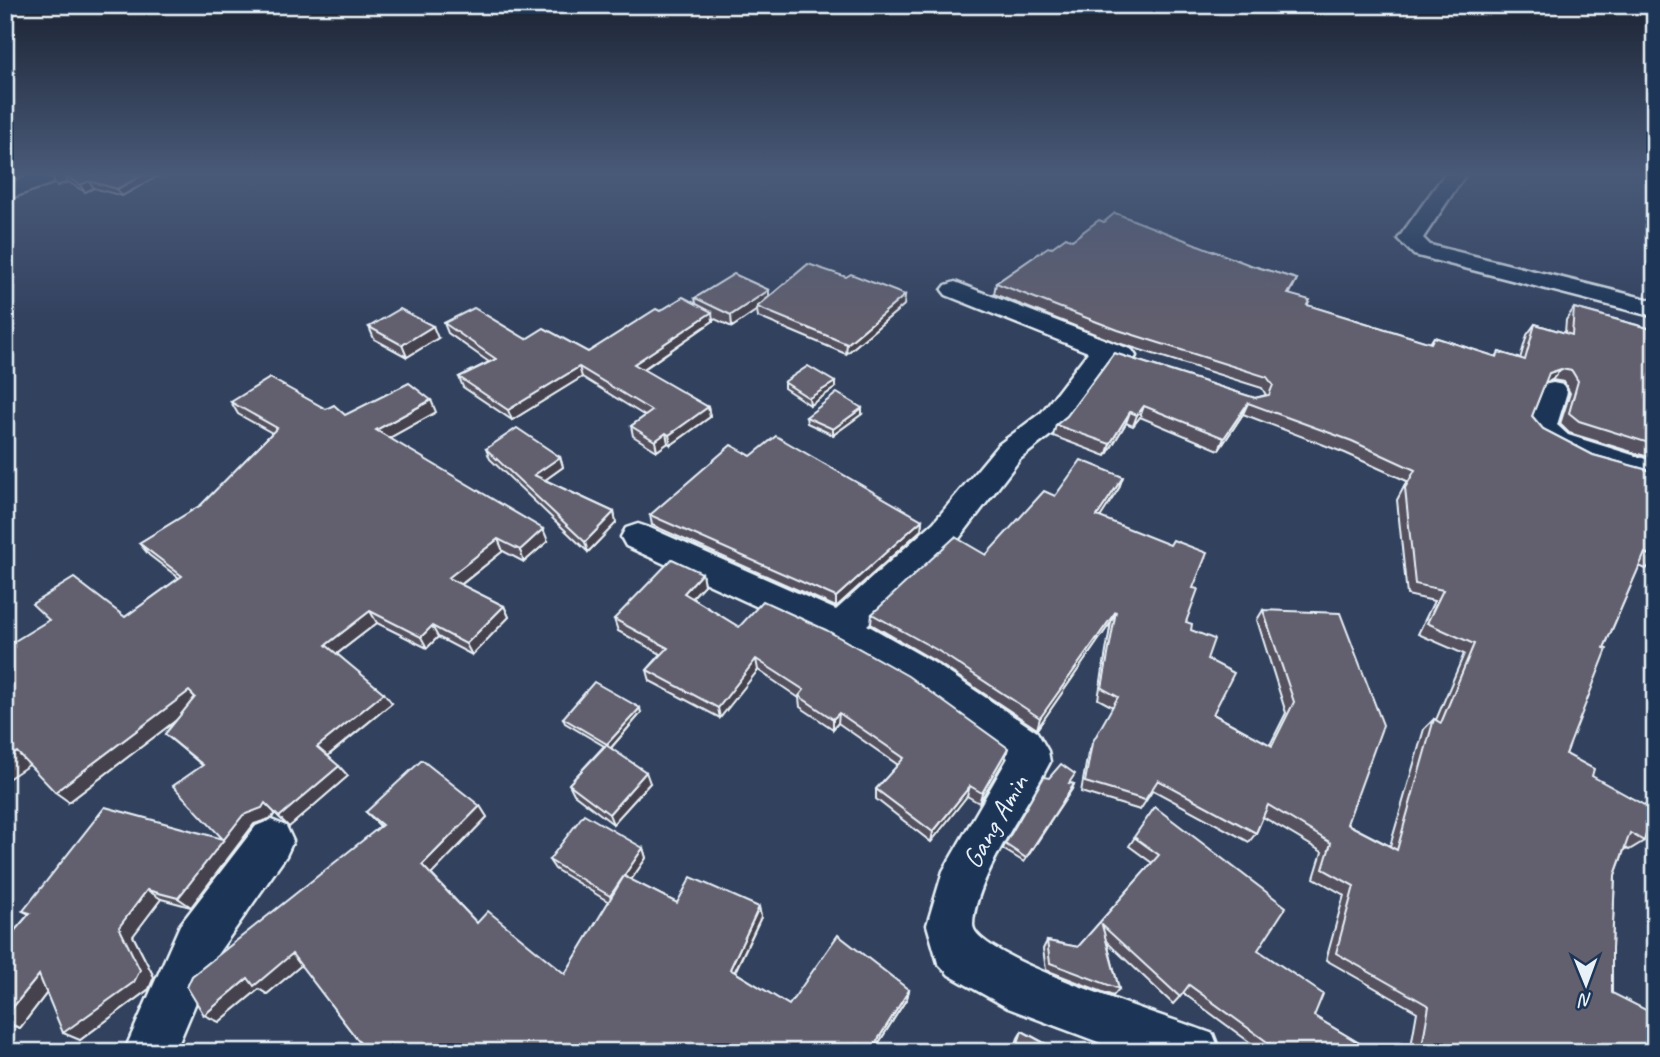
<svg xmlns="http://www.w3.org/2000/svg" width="1660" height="1057" viewBox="0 0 1660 1057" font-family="Caveat,sans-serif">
	<rect width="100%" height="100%" fill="#32415e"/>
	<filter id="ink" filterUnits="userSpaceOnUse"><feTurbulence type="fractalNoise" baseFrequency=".0143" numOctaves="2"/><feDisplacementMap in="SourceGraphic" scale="14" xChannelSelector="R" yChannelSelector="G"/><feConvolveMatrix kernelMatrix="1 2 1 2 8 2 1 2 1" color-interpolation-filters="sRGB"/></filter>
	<g filter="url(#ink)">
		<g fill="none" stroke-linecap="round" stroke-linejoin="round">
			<defs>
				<g id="street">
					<path d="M32 175H63L61 180 5 200V185Z"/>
					<path d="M1444 175H1465L1423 238 1430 245 1655 301V317L1414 255 1398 239Z"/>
					<path d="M955 282 1132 350 1136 356 1132 362 1122 364 1110 361 1062 426 1020 459 958 540 867 625 934 663 1037 732 1048 751 1050 762 1043 775C1022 813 974 883 973 925 973 958 1179 1020 1213 1034L1220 1052H1125L1008 1008 949 975 938 963 927 925 943 871 1008 758 908 685 827 639 626 546 621 537 626 528 638 524 650 528 836 610 934 522 998 445 1042 412 1088 352 946 295 942 290 946 285Z"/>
					<path d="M1553 383 1563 385 1567 392 1557 425 1568 435 1655 462V484C1619 474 1546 459 1526 428L1543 385Z"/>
					<path d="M271 820 286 826 293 841 286 856 214 959 175 1052H124L180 925 256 826Z"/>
				</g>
			</defs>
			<!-- street casing -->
			<use href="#street" stroke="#e8f1f8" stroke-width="5"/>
			<!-- street -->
			<use href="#street" fill="#1d3557" fill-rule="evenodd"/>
		</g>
		<!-- wall -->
		<g fill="#54515f" stroke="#e8f1f8" stroke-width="2">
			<path d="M56 175H160L122 196 94 188 85 192 68 182 57 186 52 178Z"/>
			<path d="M1072 240 1250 265 1297 279 1289 295 1307 305 1430 343 1434 337 1496 357 1499 352 1520 359 1527 335 1535 324 1565 333 1566 320 1574 308 1652 329 1651 327 1655 323V459L1569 433 1560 424 1570 393 1564 382 1552 380 1545 383 1532 416 1543 429 1593 455 1655 472V561L1646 569 1639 566 1604 648 1566 754 1592 776 1644 841 1629 850 1625 848 1615 875 1612 948V993L1651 1052H1410L1417 1012 1326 960 1344 895 1314 878 1322 852 1263 817 1256 833 1249 842 1153 790 1140 810 1081 792 1088 753 1113 707 1098 699 1111 622 1037 729 935 661 871 624 872 614 986 555 1055 496 1119 488 1100 517 1193 588 1186 622 1207 659 1213 714 1270 745 1286 713 1257 620 1263 610 1347 824 1390 846 1424 729 1434 719 1436 720 1464 654 1418 634 1434 601 1407 595 1397 500 1407 481 1345 453 1243 414 1219 450 1140 417 1133 426 1126 423 1106 456 1053 436 1056 425 1067 416 1114 353 1255 398 1266 395 1262 388 1115 342 994 294 996 283 1051 248Z"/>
			<path d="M846 277 905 295 904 305 846 354 758 317 757 310 732 327 713 318V321L643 370 708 407 710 417 671 445 668 443 657 451 633 436 631 426 645 416 582 377 512 420 463 387 459 377 489 362 448 333 444 323 526 339 588 352 660 311 696 303 695 298 769 297Z"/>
			<path d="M369 327 438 338 407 357 374 339Z"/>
			<path d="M784 382 835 388 810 405 784 388Z"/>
			<path d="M231 402 326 409 345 415 436 412 389 438 548 541 524 562 503 551 461 585 504 606 509 617 472 655 438 637 427 648 377 623 337 654 392 703 328 756 348 776 289 827 275 813 272 818 254 824 191 907 161 899 133 936 154 977 149 989 80 1040 47 993 20 1028 5 1023V942L29 914 23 911 223 839 202 765 165 734 175 721 69 802 125 617 179 578 149 555 139 543 201 505 272 433 238 414Z"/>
			<path d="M862 414 833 435 807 423 806 417Z"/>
			<path d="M486 449 560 457 563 467 545 480 614 512 616 523 588 552 490 459Z"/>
			<path d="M650 515 922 520 921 530 836 607 652 525Z"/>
			<path d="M702 573 704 585 692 598 739 627 1005 759 979 803 967 796 931 842 876 799V789L898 765 838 723 833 729 800 707 799 698 758 670 720 718 650 681 647 670 661 654 618 631 614 619Z"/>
			<path d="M641 713 611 748 650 783 613 824 574 794 569 784 604 746 565 723 563 718Z"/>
			<path d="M1070 783 1074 784 1072 789 1024 862 1003 849 1005 844Z"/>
			<path d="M480 806 487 817 431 874 477 923 565 974 609 902 555 869 549 860 643 848 646 858 631 880 677 903 759 907 761 917 735 972 789 1005 909 990 907 998 873 1052H860L859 1051 360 1043 301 965 267 994 259 989 219 1022 380 826 366 812Z"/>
			<path d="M1155 807 1258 950 1314 1016 1374 1052H1263L1183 993 1173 1004 1107 942 1119 989 1113 996 1046 970 1043 949 1047 941 1078 947 1152 863 1129 846Z"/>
			<path d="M1022 1031 1061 1052H1013L1018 1038Z"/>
		</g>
		<!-- shaded-wall -->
		<g fill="#45424d" stroke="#e8f1f8" stroke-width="2">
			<path d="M60 175H64L68 182 57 186 52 178Z"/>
			<path d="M143 175H160L122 196 117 189Z"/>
			<path d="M89 181 94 188 85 192 80 185Z"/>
			<path d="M769 290V302L757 307V310L732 327 731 315Z"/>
			<path d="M905 295 904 305 846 354 847 344Z"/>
			<path d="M712 312 713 321 636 374 634 364Z"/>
			<path d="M433 326 438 338 407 357 402 345Z"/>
			<path d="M579 367 582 377 512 420 508 410Z"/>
			<path d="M1561 369 1552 380 1541 384 1549 373Z"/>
			<path d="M835 382V388L810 405 809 398Z"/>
			<path d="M431 400 436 412 382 442 376 430Z"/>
			<path d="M1248 403 1243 414 1219 450 1224 438Z"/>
			<path d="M1144 406 1140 417 1133 426 1137 415Z"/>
			<path d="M708 407 710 417 671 445 669 435Z"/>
			<path d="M862 408V414L833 435V429Z"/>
			<path d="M1130 412 1126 423 1106 456 1110 444Z"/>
			<path d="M666 433 668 443 657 451 655 441Z"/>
			<path d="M560 457 563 467 538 485 534 475Z"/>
			<path d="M1123 477 1119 488 1094 527 1097 516Z"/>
			<path d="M614 512 616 523 588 552 585 542Z"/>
			<path d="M922 520 921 530 836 607V597Z"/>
			<path d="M543 529 548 541 524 562 520 550Z"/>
			<path d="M498 539 503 551 454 590 448 578Z"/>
			<path d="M702 573 704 585 686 604 684 593Z"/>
			<path d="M504 606 509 617 472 655 466 644Z"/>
			<path d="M370 611 377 623 334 656 326 645Z"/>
			<path d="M1116 611 1111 622 1037 729 1040 718Z"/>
			<path d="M432 626 438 637 427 648 421 637Z"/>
			<path d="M756 659 758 670 720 718 718 708Z"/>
			<path d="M189 691 200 702 69 802 55 792Z"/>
			<path d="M384 693 392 703 326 757 317 747Z"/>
			<path d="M640 708 641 713 609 750 607 744Z"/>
			<path d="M839 713 838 723 833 729V719Z"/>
			<path d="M1008 748 1005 759 979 803 982 793Z"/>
			<path d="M17 752 32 763 5 781V761Z"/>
			<path d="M339 766 348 776 289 827 279 817Z"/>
			<path d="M646 772 650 783 613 824 609 814Z"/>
			<path d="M1074 784 1072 789 1024 862 1026 858Z"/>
			<path d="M970 786 967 796 931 842 933 832Z"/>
			<path d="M265 803 275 813 272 818 254 824 191 907 178 898 243 815Z"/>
			<path d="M480 806 487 817 431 875 422 865Z"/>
			<path d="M643 848 646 858 614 905 610 896Z"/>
			<path d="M147 890 161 899 133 936 154 977 149 989 80 1040 63 1033 119 927Z"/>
			<path d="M759 907 761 917 732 977 730 969Z"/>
			<path d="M292 954 304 963 267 994 259 989 219 1022 204 1015 248 978Z"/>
			<path d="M39 975 55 982 20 1028 5 1022V1017Z"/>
			<path d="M909 990 907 998 873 1052H870Z"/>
		</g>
		<!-- building -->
		<g fill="#625e6e" stroke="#e8f1f8" stroke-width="2">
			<path d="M65 175H143L117 189 89 181 80 185Z"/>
			<path d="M1115 213 1250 265 1297 279 1288 294 1310 300 1307 305 1431 343 1434 337 1497 357 1499 352 1525 360 1535 324 1572 335 1574 308 1655 330V445L1579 421 1569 413 1578 381 1572 371 1561 369 1549 373 1532 416 1543 429 1593 455 1655 472V557L1645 553 1604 648 1607 649 1566 754 1594 769 1592 776 1653 810 1644 841 1630 833 1615 875 1612 948V993L1652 1013 1651 1052H1421L1429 1006 1336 953 1354 886 1323 869 1331 843 1268 805 1256 833 1158 780 1145 800 1085 782 1092 743 1118 697 1102 688 1116 611 1040 718 937 650 872 614 955 537 986 555 1044 491 1055 496 1081 460 1123 477 1097 516 1170 545 1173 540 1207 553 1193 588 1198 589 1186 622 1192 624 1191 630 1214 639 1207 659 1234 673 1213 714 1272 746 1294 702 1263 610 1340 613 1383 725 1347 824 1397 850 1434 719 1441 723 1474 644 1427 623 1443 590 1415 584 1405 488 1415 470 1352 441 1248 403 1224 438 1144 406 1137 415 1130 412 1110 444 1056 425 1067 416 1114 353 1255 398 1269 395 1273 385 1267 377 1118 330 996 283 1048 247 1051 248 1066 237 1072 240 1099 220 1104 222Z"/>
			<path d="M808 264 846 277 851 274 905 295 847 344 757 307Z"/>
			<path d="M734 274 769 290 731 315 695 298Z"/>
			<path d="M683 297 712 312 634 364 708 407 669 435 666 433 655 441 631 426 652 411 579 367 508 410 459 377 496 359 444 323 474 308 526 339 544 328 588 352 656 309 660 311Z"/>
			<path d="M400 309 433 326 402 345 369 327Z"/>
			<path d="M808 366 835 382 809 398 784 382Z"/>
			<path d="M270 378 326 409 334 405 345 415 409 383 431 400 376 430 543 529 520 550 498 539 448 578 504 606 466 644 432 626 421 637 370 611 326 645 384 693 317 747 339 766 279 817 265 803 262 808 243 815 178 898 147 890 119 927 140 970 134 982 63 1033 39 975 5 1017V942L30 913 23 911 105 807 223 839 173 786 203 765 165 734 195 697 189 691 55 792 17 752 5 761V647L49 620 32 604 74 578 125 617 182 576 139 543 201 505 277 428 231 402Z"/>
			<path d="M837 393 862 408 833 429 806 417Z"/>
			<path d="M517 428 560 457 534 475 614 512 585 542 486 449Z"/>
			<path d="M776 436 922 520 836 597 650 515 731 445 751 456Z"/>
			<path d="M672 559 702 573 684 593 739 627 763 601 826 630 908 676 1008 748 982 793 970 786 933 832 876 789 904 758 839 713 833 719 799 696 804 690 756 659 718 708 647 670 668 648 614 619Z"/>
			<path d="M594 682 640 708 607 744 563 718Z"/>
			<path d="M606 745 646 772 609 814 569 784Z"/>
			<path d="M422 760 480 806 422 865 477 923 488 911 565 974 624 876 677 903 691 877 759 907 730 969 789 1005 838 935 909 990 870 1052 859 1044 855 1052H351L360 1043 292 954 254 986 248 978 204 1015 187 987 192 976 382 825 366 812Z"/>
			<path d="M1061 764 1075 774 1069 783 1074 784 1026 858 1005 844 1044 777 1049 778Z"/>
			<path d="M1155 807 1286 907 1258 950 1323 994 1314 1016 1374 1052H1281L1189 985 1180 997 1102 925 1119 989 1050 963 1047 941 1078 947 1159 855 1134 837Z"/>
			<path d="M584 814 643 848 610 896 549 860Z"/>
			<path d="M1022 1031 1061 1052H1015Z"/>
		</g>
	</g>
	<!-- sky -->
	<linearGradient id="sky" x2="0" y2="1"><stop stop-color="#1c2434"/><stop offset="0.54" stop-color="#495a79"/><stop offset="1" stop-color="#495a79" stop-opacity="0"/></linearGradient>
	<rect width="1660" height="323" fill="url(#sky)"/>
	<g text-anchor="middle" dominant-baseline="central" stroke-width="6" stroke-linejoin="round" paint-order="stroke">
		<!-- near-street labels -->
		<g font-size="28" fill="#e8f1f8" stroke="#1d3557">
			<text transform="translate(995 821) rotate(-60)">Gang Amin</text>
		</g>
	</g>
	<!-- margin -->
	<rect width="1660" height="1057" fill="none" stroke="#1d3557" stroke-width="28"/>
	<rect x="14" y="14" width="1632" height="1029" fill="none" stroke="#e8f1f8" stroke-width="2.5" filter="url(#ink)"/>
	<!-- north arrow -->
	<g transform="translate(1586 984) rotate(179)" stroke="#1d3557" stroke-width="5" paint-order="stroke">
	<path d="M0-5L12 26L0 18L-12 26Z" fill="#e8f1f8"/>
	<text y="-10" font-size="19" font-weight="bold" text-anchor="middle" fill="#e8f1f8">N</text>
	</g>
</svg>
